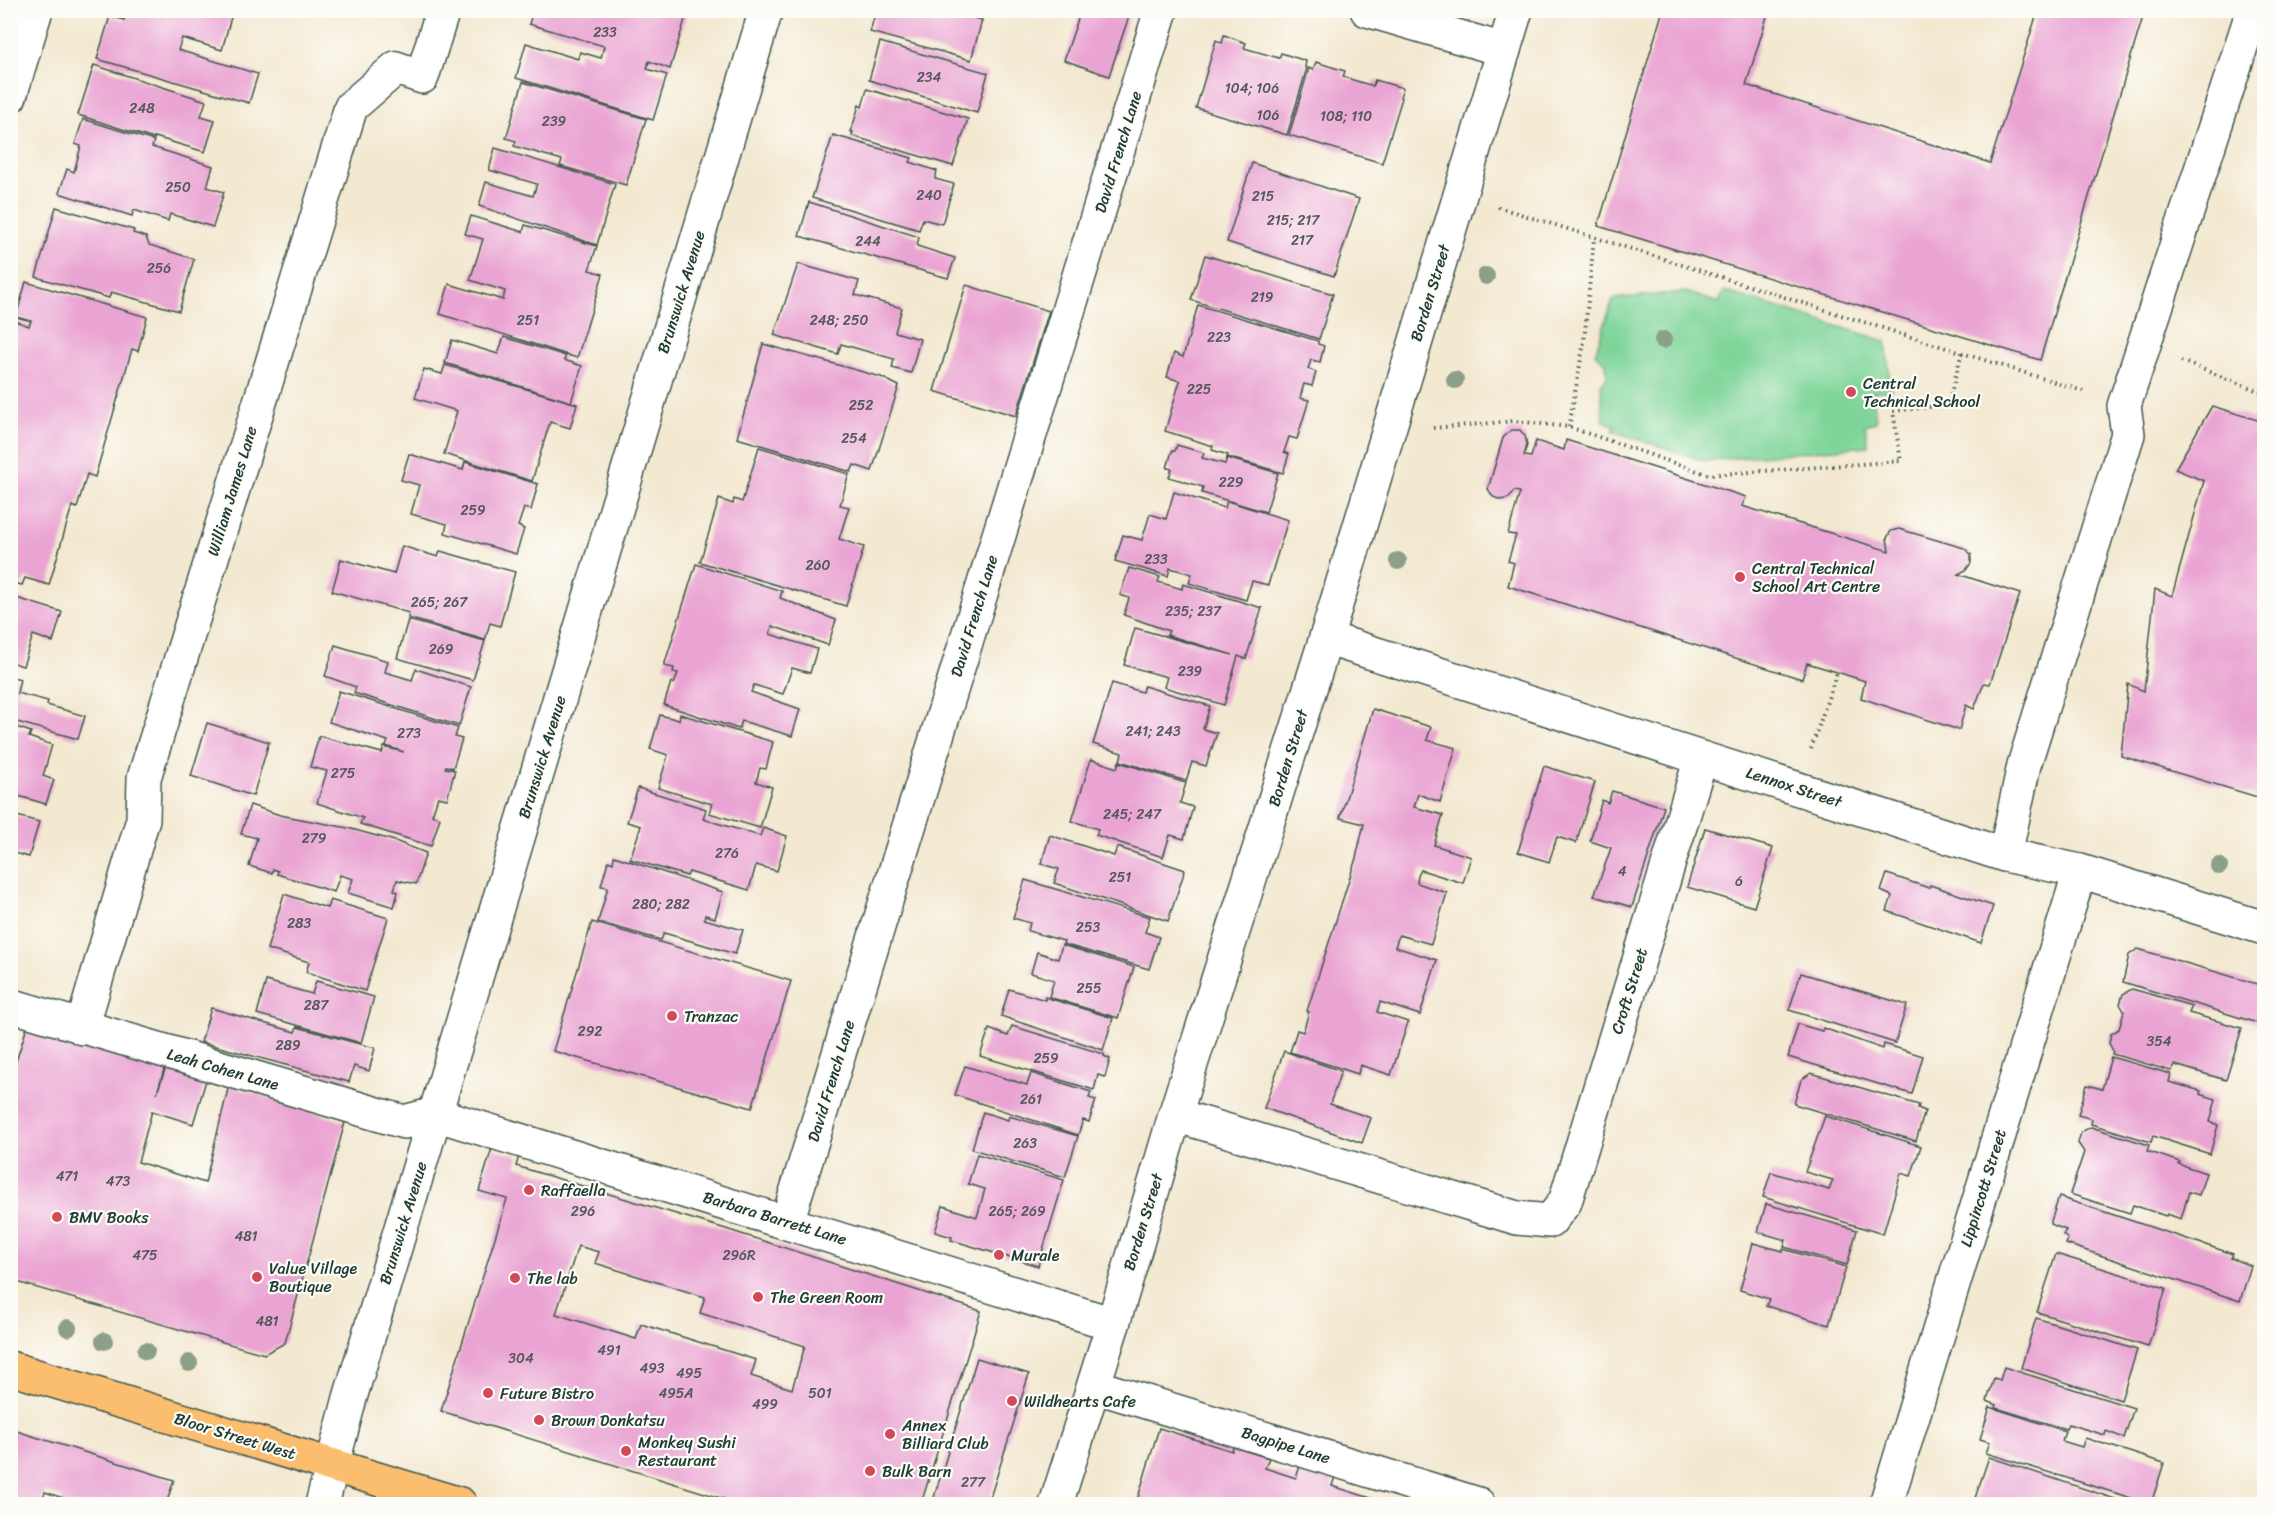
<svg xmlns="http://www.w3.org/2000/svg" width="2275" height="1515" viewBox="0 0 2275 1515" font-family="Sriracha,sans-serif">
	<rect width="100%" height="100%" fill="#fdfcf7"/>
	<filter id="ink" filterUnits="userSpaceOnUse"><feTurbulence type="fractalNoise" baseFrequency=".0167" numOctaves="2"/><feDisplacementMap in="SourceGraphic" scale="12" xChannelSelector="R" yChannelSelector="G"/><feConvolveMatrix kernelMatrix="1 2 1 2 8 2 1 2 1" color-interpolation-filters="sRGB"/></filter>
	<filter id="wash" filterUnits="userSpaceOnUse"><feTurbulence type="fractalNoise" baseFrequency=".008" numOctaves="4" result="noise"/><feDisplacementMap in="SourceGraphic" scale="24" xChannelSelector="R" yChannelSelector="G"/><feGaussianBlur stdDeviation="1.35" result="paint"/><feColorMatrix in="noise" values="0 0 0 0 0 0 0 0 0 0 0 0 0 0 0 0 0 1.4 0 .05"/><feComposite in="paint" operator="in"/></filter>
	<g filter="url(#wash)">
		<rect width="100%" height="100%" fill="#f3e8d0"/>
		<!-- green -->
		<path fill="#7fd599" stroke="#4f8966" stroke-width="1.5" d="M1724 291 1886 341 1891 390 1873 392 1876 422 1865 425 1868 446 1704 461 1613 431 1615 425 1603 421 1601 385 1607 376 1606 363 1595 353 1613 299 1686 292 1719 303Z"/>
		<g id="blocks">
			<!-- building -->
			<g fill="#eaa4d3" fill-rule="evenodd">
				<path d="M117 10H233L222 50 182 38 178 50 258 74 249 103 97 59 110 16 124 20 126 14Z"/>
				<path d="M533 10H668L686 16 670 69 649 61 647 69 667 75 653 120 516 78 526 43 578 59 580 52 601 58 604 46 529 24Z"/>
				<path d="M876 10H976L974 18 982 20 971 60 870 32Z"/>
				<path d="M1081 10H1131L1109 76 1064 60Z"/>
				<path d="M1663 10H1769L1746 85 1990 163 2038 10H2145L2040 360 1598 226Z"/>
				<path d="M1224 35 1246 43 1244 48 1279 58 1281 53 1306 61 1305 67 1307 68 1287 135 1196 108 1216 40 1222 43Z"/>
				<path d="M880 42 988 73 977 113 869 80Z"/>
				<path d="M1316 62 1345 71 1343 77 1373 86 1375 80 1403 88 1400 97 1402 98 1382 163 1289 135 1309 68 1313 70Z"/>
				<path d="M94 65 206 101 201 116 215 120 205 152 155 137 154 139 78 115Z"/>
				<path d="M523 82 646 119 626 185 560 166 562 160 514 146 516 141 506 138Z"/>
				<path d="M867 89 968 119 953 166 852 136 853 132H851L859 105 862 107Z"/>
				<path d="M83 119 154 141 152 147 213 166 207 187 224 192 213 227 170 214 168 221 134 210 132 216 59 193 67 169 74 172 81 146 75 144Z"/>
				<path d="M833 135 912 158 910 162 937 171 935 179 954 184 942 224 923 219 919 230 812 198Z"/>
				<path d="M495 148 615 184 597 245 479 206 486 182 533 196 537 184 489 170Z"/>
				<path d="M1252 163 1359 199 1334 276 1227 242Z"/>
				<path d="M809 202 919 237 917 246 955 258 948 278 799 236Z"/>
				<path d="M56 207 134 230 133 233 146 237 149 245 194 259 179 311 111 292 109 298 36 277Z"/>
				<path d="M471 216 523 232 525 225 597 246 589 270 603 274 577 358 440 314 449 284 503 300 505 291 470 280 483 239 465 234Z"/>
				<path d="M1205 255 1333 294 1319 339 1191 300Z"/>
				<path d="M798 264 859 281 855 295 902 308 895 332 920 339 911 373 892 368 894 359 841 344 838 354 774 335Z"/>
				<path d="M26 282 147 317 138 351 132 349 95 477 87 474 77 508 72 506 49 585 25 578 22 585 10 582V335L15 321 29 326 31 321 16 317Z"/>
				<path d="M966 285 1049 311 1016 416 934 391Z"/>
				<path d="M1198 305 1318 341V344L1324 346 1320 362 1311 360 1308 369 1316 372 1312 386 1304 384 1300 398 1309 400 1297 439 1289 437 1284 452 1289 454 1283 473 1227 457 1228 455 1212 450 1213 446 1165 431 1180 381 1167 377 1174 353 1183 357Z"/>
				<path d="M504 337 566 356 564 360 582 366 571 402 445 363 452 340 498 354Z"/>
				<path d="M763 344 881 377 899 386 872 471 854 465 851 472 737 438Z"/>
				<path d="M445 365 577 404 570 428 550 422 532 481 444 454 457 411 415 398 424 369 442 374Z"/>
				<path d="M2212 406 2264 422V799L2121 756 2128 684 2144 691 2155 589 2172 596 2204 481 2175 469Z"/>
				<path d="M1511 430H1520L1525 436 1527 445 1524 456 1531 457 1536 441 1564 450 1566 440 1746 497 1742 506 1889 551 1887 538 1891 531 1899 529 1964 548 1971 554V563L1966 570 1958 574 2020 594 1990 684 1984 683 1974 709 1966 705 1959 730 1861 698 1865 681 1837 672 1807 663 1802 679 1508 586 1514 563 1508 561 1516 535 1508 534 1520 492 1514 491 1509 498 1501 500 1493 497 1488 489 1503 438Z"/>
				<path d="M1177 445 1204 453 1202 458 1225 464 1227 458 1278 473 1266 512 1202 493 1203 487 1169 477 1172 469 1167 468 1172 451H1175Z"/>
				<path d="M759 447 849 474 840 505 849 507 839 539 864 547 846 606 700 562 719 499 733 504 734 499 742 502Z"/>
				<path d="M409 454 463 470 465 462 538 484 531 510 524 508 518 526 524 529 516 554 445 533 447 524 411 514 419 485 401 480Z"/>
				<path d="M1174 492 1225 508 1227 501 1288 520 1268 585 1252 581 1246 600 1189 583 1192 574 1170 568 1168 576 1115 561 1123 535 1142 540 1150 514 1166 519Z"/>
				<path d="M402 546 438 557 440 551 515 572 500 626 490 623 485 640 408 618 409 613 332 591 341 559 394 574Z"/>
				<path d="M696 564 782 591 780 598 836 620 828 645 772 626 770 634 817 649 810 673 792 668 783 694 754 685 751 692 800 709 792 736 742 721 739 729 664 705 671 682 674 684 678 673 673 672 674 668 664 666Z"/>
				<path d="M1129 568 1160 577 1158 582 1182 589 1183 584 1262 608 1246 659 1238 656 1224 705 1164 687 1167 677 1124 665 1135 628 1233 655 1167 635 1169 631 1124 615 1129 598 1120 595Z"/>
				<path d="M10 596 62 612 53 642 33 635 23 666 10 662Z"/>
				<path d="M408 620 485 641 473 680 397 658Z"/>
				<path d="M335 645 388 661 385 672 412 680 416 669 471 687 459 726 354 693 356 687 325 676Z"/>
				<path d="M10 676 20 679 17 693 48 701 47 705 85 716 78 739 10 720Z"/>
				<path d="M1112 683 1142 692 1144 686 1210 706 1203 729 1217 733 1206 766 1192 762 1186 781 1120 761 1122 753 1093 744Z"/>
				<path d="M339 691 458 728 455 737 462 739 453 768 446 766 445 768 455 770 447 799 438 797 432 815 440 818 431 846 360 824 363 818 317 803 327 771 310 767 319 736 382 753 384 747 404 752 386 746 388 741 329 722Z"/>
				<path d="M1373 709 1431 727 1427 740 1456 748 1440 802 1418 794 1414 807 1443 815 1434 845 1471 857 1463 883 1421 870 1418 876 1417 883 1447 893 1431 944 1399 935 1395 947 1437 960 1420 1015 1380 1002 1377 1012 1408 1022 1391 1075 1360 1065 1358 1074 1290 1052 1297 1030 1303 1032 1309 1012 1307 1011 1356 858 1364 824 1340 818Z"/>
				<path d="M680 714 773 742 766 769 760 768 756 782 772 787 760 828 709 813 712 804 658 788 668 755 650 749 660 715 679 720Z"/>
				<path d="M207 723 269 742 253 796 191 776Z"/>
				<path d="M10 725 31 732 29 737 52 745 43 776 54 780 46 804 15 795 14 797 10 796Z"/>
				<path d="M1091 759 1117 768 1119 762 1186 783 1180 803 1193 807 1184 839 1170 835 1163 857 1096 835 1098 829 1072 821Z"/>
				<path d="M1544 766 1595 782 1576 843 1557 837 1549 862 1518 852Z"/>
				<path d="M638 788 706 809 703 819 760 836 763 828 787 836 777 871 756 865 749 890 689 872 687 876 630 859 641 826 627 822Z"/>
				<path d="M1612 791 1664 807 1632 907 1594 896 1611 848 1590 841 1602 800 1608 803Z"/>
				<path d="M250 805 280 815 348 828 395 841 426 853 416 884 397 880 394 890 398 892 394 907 348 893 353 879 340 875 334 892 277 874 278 871 273 869 272 873 249 866 257 838 241 834Z"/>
				<path d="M10 814 39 822 29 857 10 852Z"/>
				<path d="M1705 828 1773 848 1754 907 1687 887Z"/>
				<path d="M1050 835 1114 856 1117 847 1185 870 1168 921 1054 883 1059 869 1041 864Z"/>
				<path d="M614 856 723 892 715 918 705 915 704 919 743 930 735 954 664 933 661 940 598 922 608 887 601 886 608 861 613 863Z"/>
				<path d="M1887 874 1929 888 1930 885 1993 906 1981 943 1887 911 1892 896 1881 891Z"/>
				<path d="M1025 880 1150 917 1145 932 1159 937 1149 969 1063 944 1064 941 1028 931 1030 923 1013 918Z"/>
				<path d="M284 894 327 908 330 900 388 918 365 991 306 972 309 962 267 949Z"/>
				<path d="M592 922 791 981 752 1108 553 1051Z"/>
				<path d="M1062 945 1134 967 1118 1018 1049 997 1054 980 1031 973 1037 952 1058 959Z"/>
				<path d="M2138 949 2264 986V1025L2123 982 2129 955Z"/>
				<path d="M1801 973 1907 1005 1895 1043 1789 1010Z"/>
				<path d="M266 981 312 994 316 981 374 997 361 1043 257 1014Z"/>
				<path d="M1009 989 1045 1000V997L1113 1018 1103 1050 1001 1016Z"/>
				<path d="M2132 989 2192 1006 2189 1013 2242 1028 2226 1080 2175 1065 2171 1071 2112 1054 2113 1051 2109 1043 2111 1034 2119 1029 2124 1011 2120 1004 2123 994Z"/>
				<path d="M211 1008 295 1032 297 1027 375 1048 369 1071 354 1066 349 1082 201 1042Z"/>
				<path d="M28 1024 165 1066 157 1093 167 1064 207 1077 193 1124 152 1111 138 1162 205 1183 229 1085 345 1122 285 1343 264 1354 10 1280V1071H13Z"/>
				<path d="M1798 1024 1822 1031 1823 1028 1883 1049 1884 1044 1923 1056 1912 1094 1788 1057Z"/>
				<path d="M1012 1026 1104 1054V1056L1110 1059 1105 1077 1098 1075 1094 1090 980 1056 989 1029 1008 1036Z"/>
				<path d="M1284 1051 1341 1071 1330 1104 1371 1118 1362 1143 1264 1108Z"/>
				<path d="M2111 1057 2171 1074 2169 1082 2201 1091 2200 1094 2216 1099 2210 1122 2218 1125 2210 1154 2153 1136 2151 1142 2091 1124 2092 1119 2078 1115 2087 1085 2102 1089Z"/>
				<path d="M965 1066 1027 1085 1031 1073 1091 1092 1089 1098 1096 1100 1089 1122 1083 1120 1078 1135 955 1095Z"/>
				<path d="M1811 1073 1919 1105 1918 1108 1925 1111 1916 1141 1794 1104 1801 1080Z"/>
				<path d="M983 1112 1008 1120 1009 1116 1078 1136 1065 1177 972 1149Z"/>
				<path d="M1825 1116 1921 1146 1911 1176 1901 1173 1883 1234 1763 1197 1771 1172 1829 1190 1833 1180 1805 1172Z"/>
				<path d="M2091 1127 2149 1145 2147 1151 2180 1162 2178 1164 2206 1173 2199 1195 2189 1192 2181 1219 2167 1214 2166 1216 2133 1205 2130 1213 2070 1194 2084 1152 2078 1143 2081 1132Z"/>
				<path d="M492 1148 519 1156 516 1166 726 1229 981 1311 921 1504H740L441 1411 507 1199 479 1191ZM578 1246 599 1252 595 1263 705 1297 700 1313 805 1346 792 1389 751 1376 756 1360 641 1324 636 1339 556 1314Z"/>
				<path d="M977 1154 1064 1180 1038 1266 951 1240 952 1237 935 1232 943 1206 977 1217 985 1189 968 1184Z"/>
				<path d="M2059 1197 2233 1254 2231 1258 2251 1266 2240 1301 2066 1244 2068 1239 2063 1235 2066 1230 2050 1224Z"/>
				<path d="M1766 1204 1857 1230 1847 1265 1784 1247 1786 1240 1758 1232Z"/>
				<path d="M1753 1243 1783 1251V1249L1846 1267 1829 1325 1766 1306 1769 1299 1740 1290Z"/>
				<path d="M2056 1254 2166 1288 2148 1347 2037 1312Z"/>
				<path d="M2036 1318 2137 1350 2121 1400 2021 1368Z"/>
				<path d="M977 1358 1029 1374 988 1504H932Z"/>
				<path d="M2004 1367 2134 1408 2124 1438 2106 1431 2105 1435 2068 1424 2066 1429 1996 1408 1997 1405 1987 1401 1994 1378 2000 1380Z"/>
				<path d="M1990 1407 2065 1431 2062 1441 2082 1447 2085 1438 2164 1463 2151 1504 1986 1453 1990 1442 1980 1439Z"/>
				<path d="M1159 1428 1232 1451 1233 1447 1269 1458 1265 1468 1296 1478 1301 1463 1336 1473 1332 1486 1390 1504H1136Z"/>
				<path d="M10 1429 174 1480 166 1504H61L63 1498 45 1492 41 1504H10Z"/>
				<path d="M1989 1457 2130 1504H1973Z"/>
			</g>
		</g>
	</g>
	<g filter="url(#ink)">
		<use href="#blocks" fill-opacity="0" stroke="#3f574b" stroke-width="1.5"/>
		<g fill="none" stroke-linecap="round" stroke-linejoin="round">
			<defs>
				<g id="minor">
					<path d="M1367 10 1504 50"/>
					<path d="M10 96 36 10"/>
					<path d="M1326 638 2005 855 2080 871 2264 928"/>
					<path d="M2005 855 2024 765 2128 434 2124 406 2253 10"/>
					<path d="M10 1005 404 1122 435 1114 1113 1324"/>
					<path d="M82 1028 143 819 144 778 351 107 396 68 422 77 443 10"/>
					<path d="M1175 1115 1517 1218 1550 1221 1565 1202 1701 758"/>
					<path d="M787 1222 1161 10"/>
					<path d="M1094 1386 1478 1504"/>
					<path d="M322 1504 350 1398 766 10"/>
					<path d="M1056 1504 1113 1324 1175 1115 1326 638 1516 10"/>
					<path d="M1886 1504 2080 871"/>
				</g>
				<path id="major" d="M10 1368 460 1504"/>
			</defs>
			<!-- minor casing -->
			<use href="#minor" stroke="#3f574b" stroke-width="36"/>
			<!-- major casing -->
			<use href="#major" stroke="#3f574b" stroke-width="36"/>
			<!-- path -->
			<g stroke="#3f574b" stroke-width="4" stroke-dasharray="1.5 4.5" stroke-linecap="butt">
				<path d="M1498 207 2086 392"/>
				<path d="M2181 361 2264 393"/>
				<path d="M1569 427 1584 342 1594 238"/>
				<path d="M1433 428 1515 421 1569 427 1709 475 1901 461 1893 411 1948 405 1962 352"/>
				<path d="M1811 749 1837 672"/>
			</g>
			<!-- minor -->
			<use href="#minor" stroke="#fff" stroke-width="33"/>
			<!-- major -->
			<use href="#major" stroke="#fbbe6e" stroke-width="33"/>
		</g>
		<!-- trees -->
		<g fill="#8c9f88">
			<circle cx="1486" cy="276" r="9"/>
			<circle cx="1663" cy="340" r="9"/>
			<circle cx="1455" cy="380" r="9"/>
			<circle cx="1398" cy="561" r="9"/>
			<circle cx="2219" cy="866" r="9"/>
			<circle cx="68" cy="1328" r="9"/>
			<circle cx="104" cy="1341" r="9"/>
			<circle cx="146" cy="1351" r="9"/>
			<circle cx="189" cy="1363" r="9"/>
		</g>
	</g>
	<!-- markers -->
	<g fill="#d1495b" stroke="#fdfcf7" stroke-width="2">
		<circle cx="1851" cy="392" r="6"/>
		<circle cx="1740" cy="577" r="6"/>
		<circle cx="672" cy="1016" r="6"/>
		<circle cx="529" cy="1190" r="6"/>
		<circle cx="57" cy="1217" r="6"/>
		<circle cx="999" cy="1255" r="6"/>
		<circle cx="257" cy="1277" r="6"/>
		<circle cx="515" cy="1278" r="6"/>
		<circle cx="758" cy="1297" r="6"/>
		<circle cx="488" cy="1393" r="6"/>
		<circle cx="1012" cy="1401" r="6"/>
		<circle cx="539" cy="1420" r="6"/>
		<circle cx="890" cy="1434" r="6"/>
		<circle cx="626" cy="1451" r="6"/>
		<circle cx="870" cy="1471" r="6"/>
	</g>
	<g text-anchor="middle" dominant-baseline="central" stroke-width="4.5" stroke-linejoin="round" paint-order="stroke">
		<!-- number labels -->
		<g font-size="14" fill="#52575c">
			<text x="605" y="32">233</text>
			<text x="929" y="77">234</text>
			<text x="1252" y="88">104; 106</text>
			<text x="142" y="108">248</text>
			<text x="1268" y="115">106</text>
			<text x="1346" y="116">108; 110</text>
			<text x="554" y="121">239</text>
			<text x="178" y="187">250</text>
			<text x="929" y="195">240</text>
			<text x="1263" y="196">215</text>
			<text x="1293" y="220">215; 217</text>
			<text x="1302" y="240">217</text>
			<text x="868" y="241">244</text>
			<text x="159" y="268">256</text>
			<text x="1262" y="297">219</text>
			<text x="528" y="320">251</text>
			<text x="839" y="320">248; 250</text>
			<text x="1219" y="337">223</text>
			<text x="1199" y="389">225</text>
			<text x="861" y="405">252</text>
			<text x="854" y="438">254</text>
			<text x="1231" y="482">229</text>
			<text x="473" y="510">259</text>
			<text x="1156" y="559">233</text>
			<text x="818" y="565">260</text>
			<text x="439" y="602">265; 267</text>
			<text x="1193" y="611">235; 237</text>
			<text x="441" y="649">269</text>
			<text x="1190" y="671">239</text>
			<text x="1153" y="731">241; 243</text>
			<text x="409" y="733">273</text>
			<text x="343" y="773">275</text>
			<text x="1132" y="814">245; 247</text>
			<text x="314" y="838">279</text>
			<text x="727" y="853">276</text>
			<text x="1622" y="871">4</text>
			<text x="1120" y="877">251</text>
			<text x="1739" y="881">6</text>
			<text x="661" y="904">280; 282</text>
			<text x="299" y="923">283</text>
			<text x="1088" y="927">253</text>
			<text x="1089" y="988">255</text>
			<text x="316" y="1005">287</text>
			<text x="590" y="1031">292</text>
			<text x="2159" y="1041">354</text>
			<text x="288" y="1045">289</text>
			<text x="1046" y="1058">259</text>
			<text x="1031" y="1099">261</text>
			<text x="1025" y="1143">263</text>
			<text x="67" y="1176">471</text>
			<text x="118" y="1181">473</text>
			<text x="583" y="1211">296</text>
			<text x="1017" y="1211">265; 269</text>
			<text x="246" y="1236">481</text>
			<text x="145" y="1255">475</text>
			<text x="739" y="1255">296R</text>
			<text x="267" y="1321">481</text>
			<text x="609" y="1350">491</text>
			<text x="521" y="1358">304</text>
			<text x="652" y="1368">493</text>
			<text x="689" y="1373">495</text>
			<text x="676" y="1393">495A</text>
			<text x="820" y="1393">501</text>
			<text x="765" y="1404">499</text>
			<text x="973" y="1482">277</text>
		</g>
		<!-- street labels -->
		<g font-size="16" fill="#1f3d34" stroke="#fdfcf7">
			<text transform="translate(1118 152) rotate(-73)">David French Lane</text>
			<text transform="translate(681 292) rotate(-73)">Brunswick Avenue</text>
			<text transform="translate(1430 293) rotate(-73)">Borden Street</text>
			<text transform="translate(232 491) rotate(-73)">William James Lane</text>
			<text transform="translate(974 616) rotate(-73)">David French Lane</text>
			<text transform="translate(542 757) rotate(-73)">Brunswick Avenue</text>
			<text transform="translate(1288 758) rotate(-73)">Borden Street</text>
			<text transform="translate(1794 787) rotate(18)">Lennox Street</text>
			<text transform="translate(1629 991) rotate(-73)">Croft Street</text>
			<text transform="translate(223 1069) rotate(16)">Leah Cohen Lane</text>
			<text transform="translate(831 1081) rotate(-73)">David French Lane</text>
			<text transform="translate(1983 1188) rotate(-73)">Lippincott Street</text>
			<text transform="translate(775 1218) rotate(17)">Barbara Barrett Lane</text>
			<text transform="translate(1143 1222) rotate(-73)">Borden Street</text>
			<text transform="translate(403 1223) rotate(-73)">Brunswick Avenue</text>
			<text transform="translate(235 1436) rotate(17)">Bloor Street West</text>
			<text transform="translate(1286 1445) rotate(17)">Bagpipe Lane</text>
		</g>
		<!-- poi labels -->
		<g font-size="16" fill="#1f3d34" stroke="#fdfcf7" text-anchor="start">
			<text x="1863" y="383">Central<tspan x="1863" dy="18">Technical School</tspan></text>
			<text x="1752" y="568">Central Technical<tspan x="1752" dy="18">School Art Centre</tspan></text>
			<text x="684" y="1016">Tranzac</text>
			<text x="541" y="1190">Raffaella</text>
			<text x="69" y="1217">BMV Books</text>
			<text x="1011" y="1255">Murale</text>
			<text x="269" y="1268">Value Village<tspan x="269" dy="18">Boutique</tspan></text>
			<text x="527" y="1278">The lab</text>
			<text x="770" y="1297">The Green Room</text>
			<text x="500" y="1393">Future Bistro</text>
			<text x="1024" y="1401">Wildhearts Cafe</text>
			<text x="551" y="1420">Brown Donkatsu</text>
			<text x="902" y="1425">Annex<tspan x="902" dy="18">Billiard Club</tspan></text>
			<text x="638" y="1442">Monkey Sushi<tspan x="638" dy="18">Restaurant</tspan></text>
			<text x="882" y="1471">Bulk Barn</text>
		</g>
	</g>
	<!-- margin -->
	<rect width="2275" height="1515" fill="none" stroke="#fdfcf7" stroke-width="36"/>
</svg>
